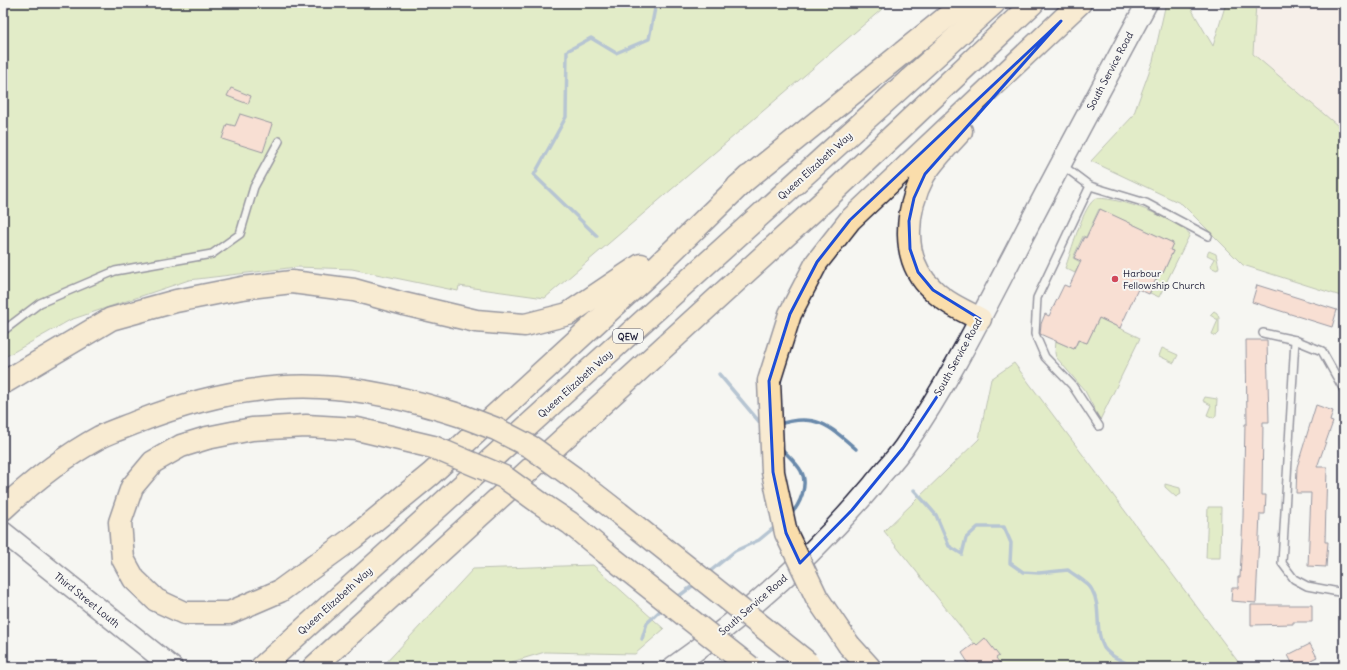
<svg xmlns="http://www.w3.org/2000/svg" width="1347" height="670" viewBox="0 0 1347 670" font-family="Delius,sans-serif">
	<rect width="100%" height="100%" fill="#f6f6f2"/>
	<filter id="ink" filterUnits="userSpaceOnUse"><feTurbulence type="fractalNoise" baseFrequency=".025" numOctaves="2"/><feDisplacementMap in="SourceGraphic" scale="8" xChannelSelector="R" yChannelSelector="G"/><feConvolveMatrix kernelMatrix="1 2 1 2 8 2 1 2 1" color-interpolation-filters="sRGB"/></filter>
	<g filter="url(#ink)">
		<!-- built -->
		<path fill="#f7e7de" d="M1256 3H1344V131L1253 54Z"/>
		<!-- green -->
		<g fill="#cbe095" stroke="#768168">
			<path d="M3 3H889L545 298 459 286 458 291 352 269 297 267 189 280 70 320 3 358Z"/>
			<path d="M1166 3H1188L1213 46 1226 3H1256L1253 54 1344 131V297L1243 265 1182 204 1091 161 1133 116 1153 61Z"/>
			<path d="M1097 198C1124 199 1169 216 1190 234L1159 297 1150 293 1160 271 1163 273 1173 251 1170 250 1173 243 1099 209 1086 237 1083 236 1073 258 1080 262 1075 273 1065 268C1071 254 1083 203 1097 198Z"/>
			<path d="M1209 251 1216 254 1219 267 1217 270 1210 267 1215 259 1207 255Z"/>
			<path d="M1214 311 1217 313 1219 318V333L1216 336 1212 334 1218 320 1210 315Z"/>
			<path d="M1099 318 1140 338 1100 420 1085 391 1056 357 1055 353 1056 341 1074 349 1079 340 1087 343Z"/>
			<path d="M1162 348 1178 355 1174 363 1159 356Z"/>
			<path d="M1014 363 1242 667H988L980 651 884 531 979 439 991 379Z"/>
			<path d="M1205 397 1217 399 1216 415 1214 418 1207 415 1211 405 1203 401Z"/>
			<path d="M1165 484 1180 488 1181 494 1176 497 1165 487Z"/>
			<path d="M1208 507H1221L1220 558H1206Z"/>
			<path d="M593 565 664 629 635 654 545 652 495 667H382L473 569Z"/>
		</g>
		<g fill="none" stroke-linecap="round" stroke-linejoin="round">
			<!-- stream -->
			<g stroke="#6989ab" stroke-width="3.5">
				<path d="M597 236 534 175 566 117 567 51 591 38 616 53 649 39 656 3"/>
				<path d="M719 374 762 425"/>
				<path d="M777 425C814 412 829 425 856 449"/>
				<path d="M780 447C787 455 796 462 801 471 809 484 800 505 790 515"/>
				<path d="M914 490 936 515 949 546 962 554 966 538 978 527H1004L1011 543 1010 563 1023 572 1039 573 1068 570C1075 576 1088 582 1092 590 1102 608 1094 629 1104 648 1111 658 1123 660 1132 667"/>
				<path d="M708 573 735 551 759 540 776 526"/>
				<path d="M675 599 695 584"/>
				<path d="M642 639 647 623 663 608"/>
			</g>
		</g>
		<!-- building -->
		<g fill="#fac3ae" stroke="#22223b">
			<path d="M231 88 251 96 248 104 227 96Z"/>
			<path d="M240 114 272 124 263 152 222 139 227 124 235 126Z"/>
			<path d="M1100 209 1173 243 1170 250 1173 251 1163 273 1160 271 1149 294 1138 289 1120 328 1099 318 1087 343 1078 340 1074 349 1040 334 1041 324 1045 314 1049 316 1064 285 1069 287 1081 261 1074 258 1084 237 1086 238Z"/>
			<path d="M1257 285 1337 310 1332 327 1252 302Z"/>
			<path d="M1246 340H1267L1269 422H1263L1262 495H1266L1265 514H1260L1256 603 1231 601 1232 588H1238V577H1240L1243 518 1245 424H1247Z"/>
			<path d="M1316 405 1333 411 1330 421 1333 422 1317 467H1327L1325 542H1328L1326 567 1308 566 1311 493H1296L1297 467Z"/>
			<path d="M1251 605H1312V622H1293V624L1251 625Z"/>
			<path d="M985 638 999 656 996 658 1003 667H971L962 653 975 643 977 645Z"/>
			<path d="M1310 644 1317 657 1311 660 1314 667H1294L1288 655Z"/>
		</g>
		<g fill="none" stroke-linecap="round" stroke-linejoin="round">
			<defs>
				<g id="lane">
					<path d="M1344 54V61"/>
					<path d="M1062 165 1090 186 1146 203 1208 236"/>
					<path d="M1090 186 1037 298 1035 334 1045 357 1072 385 1099 426"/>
					<path d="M3 331 40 303 115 271 212 254 240 234 254 187 279 141"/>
					<path d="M1263 333 1295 340 1322 351 1344 390"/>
					<path d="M1295 340 1282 563 1294 579 1307 586 1344 593"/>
				</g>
				<g id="secondary">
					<path d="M3 532 172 667"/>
					<path d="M673 667C747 615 814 555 872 486 882 473 894 461 904 447 950 381 985 309 1022 238 1063 159 1105 81 1147 3"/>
				</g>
				<g id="highway">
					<path d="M961 131C949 144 933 160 924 175 905 211 900 261 933 290 946 303 964 311 980 319"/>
					<path d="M738 186 964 3"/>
					<path d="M769 381 790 314 817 262 850 220 1080 3"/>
					<path d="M3 383 111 319 176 301 242 288 292 282 354 290 404 304 476 321 525 325 568 314 641 265"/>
					<path d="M433 447 357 429 306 426 252 429 207 438 181 446 153 462 132 487 120 522 123 559 134 579 156 600 184 613H229L280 591 353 538 431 474 647 276 748 177"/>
					<path d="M574 478 619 513"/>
					<path d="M540 503 570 523 606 553"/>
					<path d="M3 509C32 482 65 456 100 437 112 431 125 427 137 422 195 399 257 384 320 387 368 389 416 401 462 416"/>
					<path d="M849 645 869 667"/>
					<path d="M262 667 994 3"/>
					<path d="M314 667 826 199 1033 3"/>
				</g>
			</defs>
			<!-- lane casing -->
			<use href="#lane" stroke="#22223b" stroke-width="10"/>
			<!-- secondary casing -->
			<use href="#secondary" stroke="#22223b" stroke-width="23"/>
			<!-- highway casing -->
			<use href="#highway" stroke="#22223b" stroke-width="25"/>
			<!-- lane -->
			<use href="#lane" stroke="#f6f6f2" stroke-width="7"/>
			<!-- secondary -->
			<use href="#secondary" stroke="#f6f6f2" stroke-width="20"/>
			<!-- highway -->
			<use href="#highway" stroke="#faddab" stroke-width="22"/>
			<defs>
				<g id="highway-bridge">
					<path d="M769 381 773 472 786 533 817 598 849 645"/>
					<path d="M462 416 496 429 531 447 574 478"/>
					<path d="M433 447 504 477 540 503"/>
					<path d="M619 513 808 663"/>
					<path d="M606 553 750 667"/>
				</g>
			</defs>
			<!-- highway-bridge casing -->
			<use href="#highway-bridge" stroke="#22223b" stroke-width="25" stroke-linecap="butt"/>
			<!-- highway-bridge -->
			<use href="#highway-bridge" stroke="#faddab" stroke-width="22"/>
		</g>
	</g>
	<!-- marked area -->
	<path d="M0 0H1347V670H0ZM1061 21 925 174 914 198 909 221 910 249 918 272 933 290 980 319 948 380 903 448 852 510 800 563 786 533 773 472 769 381 790 314 817 262 850 220Z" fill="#f6f6f2" fill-opacity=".55" fill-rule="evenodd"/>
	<path fill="none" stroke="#1d4ed8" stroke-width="3" stroke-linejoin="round" d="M1061 21 925 174 914 198 909 221 910 249 918 272 933 290 980 319 948 380 903 448 852 510 800 563 786 533 773 472 769 381 790 314 817 262 850 220Z"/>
	<!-- markers -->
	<circle fill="#d1495b" stroke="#f6f6f2" stroke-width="1.5" cx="1115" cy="279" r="4"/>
	<g text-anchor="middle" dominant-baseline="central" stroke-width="4" stroke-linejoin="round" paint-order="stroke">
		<!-- shield labels -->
		<rect fill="#f6f6f2" stroke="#626272" stroke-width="1" x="613" y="329" width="30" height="14" rx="3"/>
		<g font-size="9" font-weight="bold" fill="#22223b">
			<text x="628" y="336">QEW</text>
		</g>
		<!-- street labels -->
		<g font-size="10" fill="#22223b" stroke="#f6f6f2">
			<text transform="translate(1110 71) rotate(-62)">South Service Road</text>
			<text transform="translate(815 166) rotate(-42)">Queen Elizabeth Way</text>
			<text transform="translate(958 357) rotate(-61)">South Service Road</text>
			<text transform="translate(575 384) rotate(-42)">Queen Elizabeth Way</text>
			<text transform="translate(87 600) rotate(39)">Third Street Louth</text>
			<text transform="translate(335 601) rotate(-42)">Queen Elizabeth Way</text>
			<text transform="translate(753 605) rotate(-41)">South Service Road</text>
		</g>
		<!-- poi labels -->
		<g font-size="10" fill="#22223b" stroke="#f6f6f2" text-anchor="start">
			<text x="1123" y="273">Harbour<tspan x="1123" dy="12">Fellowship Church</tspan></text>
		</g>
	</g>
	<!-- margin -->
	<rect width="1347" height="670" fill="none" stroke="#f6f6f2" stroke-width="16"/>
	<rect x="8" y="8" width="1331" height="654" fill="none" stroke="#22223b" stroke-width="1.5" filter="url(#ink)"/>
</svg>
